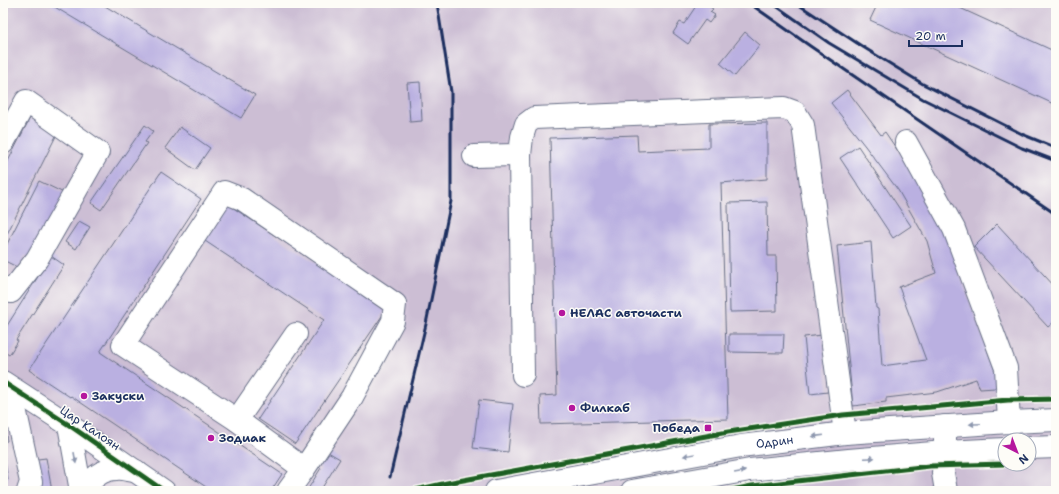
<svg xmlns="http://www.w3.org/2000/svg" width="1059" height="494" viewBox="0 0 1059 494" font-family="'Shantell Sans',sans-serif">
	<rect width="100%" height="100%" fill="#fdfcf7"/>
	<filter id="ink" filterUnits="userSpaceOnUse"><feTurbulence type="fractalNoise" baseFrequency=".025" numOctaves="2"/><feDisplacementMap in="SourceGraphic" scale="8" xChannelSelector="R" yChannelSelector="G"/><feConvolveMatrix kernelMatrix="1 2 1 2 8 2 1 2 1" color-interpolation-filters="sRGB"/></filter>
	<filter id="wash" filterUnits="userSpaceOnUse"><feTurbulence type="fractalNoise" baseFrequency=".012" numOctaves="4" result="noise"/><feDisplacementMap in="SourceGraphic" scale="16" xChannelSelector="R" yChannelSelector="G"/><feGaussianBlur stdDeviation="0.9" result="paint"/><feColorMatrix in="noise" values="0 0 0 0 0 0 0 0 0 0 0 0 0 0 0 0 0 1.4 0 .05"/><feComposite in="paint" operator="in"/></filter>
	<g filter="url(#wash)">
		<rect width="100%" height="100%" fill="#f7e7d2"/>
		<!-- industrial -->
		<path fill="#ccbed4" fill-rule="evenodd" d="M3 3H1056V491H3ZM1005 440H1029V464H1005Z"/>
		<g id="blocks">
			<!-- building -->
			<g fill="#bab0e1">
				<path d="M48 3H100L255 95 241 118Z"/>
				<path d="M698 3H704L713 9 710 12 715 15 709 23 705 20 688 44 673 33 680 22 684 24Z"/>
				<path d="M878 3H949L1056 52V105L870 20Z"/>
				<path d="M745 32 760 45 735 76 720 63Z"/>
				<path d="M420 82 422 121 410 122 407 83Z"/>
				<path d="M847 90 881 135 885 132 917 179 947 235 957 267 999 382 995 388 980 389 976 379 937 392 886 398V402L853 406 837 246 871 242 876 308 878 309 882 366 926 360 899 287 936 273 927 241 898 190 865 146 831 103Z"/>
				<path d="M30 118 58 132 3 242V171Z"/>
				<path d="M767 123V179L721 183 728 419 541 424 540 396 557 395 550 138 637 135 638 151 709 148V124Z"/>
				<path d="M145 125 153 131 145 142 147 143 101 210 91 203Z"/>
				<path d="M180 127 210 148 195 170 165 148Z"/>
				<path d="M858 146 911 226 893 238 840 158Z"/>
				<path d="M161 172 201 199 100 352 282 474 271 491H212L71 396 70 397 29 370Z"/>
				<path d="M39 181 66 194 33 259 25 255 19 268 3 260V252Z"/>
				<path d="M767 202 768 256H776L777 311 730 312 728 203Z"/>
				<path d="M226 203 386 310 295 444 258 419 324 320 202 239Z"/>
				<path d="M79 221 90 227 76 249 65 242Z"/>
				<path d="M997 224 1056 288V320L1048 327 974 247Z"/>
				<path d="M51 256 64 265 16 340 18 341 9 355 3 351V332Z"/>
				<path d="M729 334H784L783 353 729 352Z"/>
				<path d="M822 335 828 392 810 394 804 337Z"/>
				<path d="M479 400 513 404 508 452 473 448Z"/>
				<path d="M3 424H4L7 441 3 442Z"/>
				<path d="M328 452 340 459 320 491H312L308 489 321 468 319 467Z"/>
				<path d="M3 455H4L8 480 3 481Z"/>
				<path d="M46 458 52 491H36L30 460Z"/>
			</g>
		</g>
	</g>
	<g filter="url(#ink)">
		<use href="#blocks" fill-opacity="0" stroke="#686f87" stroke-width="1"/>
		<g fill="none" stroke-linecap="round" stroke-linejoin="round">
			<defs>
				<g id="minor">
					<path d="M906 142 954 229 1006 368 1009 422"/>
					<path d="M3 143 26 101 98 152 37 259 11 292 3 288"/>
					<path d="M474 156 520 155"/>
					<path d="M523 375 520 155 522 137 526 124 534 118 784 108 795 112 803 125 845 433"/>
					<path d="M3 382 69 425 164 491"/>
					<path d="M3 404 16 413 31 482 28 491"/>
					<path d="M237 420 296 334"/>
					<path d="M69 425 81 491"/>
					<path d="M945 426V452L943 473 946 491"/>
					<path d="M85 491C90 478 103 469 117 469 123 468 130 471 136 471"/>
					<path d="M288 491 304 469 352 397 393 321 395 304 242 199 224 192 123 345 237 420 304 469"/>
				</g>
				<g id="major">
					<path d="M1029 448 1056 447"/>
					<path id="s1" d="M496 491 741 446 845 433 1009 422 1056 420"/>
					<path d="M632 491 750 470 849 460 945 452 1005 449"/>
				</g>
			</defs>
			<!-- minor casing -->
			<use href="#minor" stroke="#686f87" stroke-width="24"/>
			<!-- major casing -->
			<use href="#major" stroke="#686f87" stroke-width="24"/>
			<!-- minor -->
			<use href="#minor" stroke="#fff" stroke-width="22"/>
			<!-- major -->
			<use href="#major" stroke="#fff" stroke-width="22"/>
			<!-- rail -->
			<g stroke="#1b2f5e" stroke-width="3">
				<path d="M749 3 810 46 1054 213 1056 216"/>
				<path d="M772 3 829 43 923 99 1022 148 1056 161"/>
				<path d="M796 3 863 47 923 84 1024 135 1056 148"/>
				<path d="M390 477 426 324 451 201V92L437 3"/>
			</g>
			<defs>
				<g id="cycleway">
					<path d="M3 382 69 425 164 491"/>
					<path d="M411 491 447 483 728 432 843 415 1008 400 1056 399"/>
					<path d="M727 491 752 486 930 466 1005 464"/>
				</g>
			</defs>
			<!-- cycleway casing -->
			<use href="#cycleway" stroke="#fdfcf7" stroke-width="8"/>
			<!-- cycleway -->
			<use href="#cycleway" stroke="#1b5e20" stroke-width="5"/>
		</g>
		<!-- one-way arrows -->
		<defs><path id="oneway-solid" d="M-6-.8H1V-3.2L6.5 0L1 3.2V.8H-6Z"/></defs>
		<g fill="#8d97ae">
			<use href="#oneway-solid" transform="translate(975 424) rotate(177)"/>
			<use href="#oneway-solid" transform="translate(818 436) rotate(173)"/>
			<use href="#oneway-solid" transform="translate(689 455) rotate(170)"/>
			<use href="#oneway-solid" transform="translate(75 458) rotate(80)"/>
			<use href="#oneway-solid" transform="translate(869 458) rotate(-3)"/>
			<use href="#oneway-solid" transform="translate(740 472) rotate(-10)"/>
		</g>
	</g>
	<!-- markers -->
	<g fill="#b5179e" stroke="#fdfcf7" stroke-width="1.5">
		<circle cx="562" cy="313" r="4"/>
		<circle cx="84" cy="396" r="4"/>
		<circle cx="572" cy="408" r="4"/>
		<rect x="704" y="424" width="8" height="8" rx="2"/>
		<circle cx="211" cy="438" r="4"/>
	</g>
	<g text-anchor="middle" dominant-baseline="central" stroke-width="3" stroke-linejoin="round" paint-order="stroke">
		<!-- poi labels -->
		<g font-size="12" font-weight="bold" fill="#1b2f5e" stroke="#fdfcf7" text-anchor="start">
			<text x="570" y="313">НЕЛАС авточасти</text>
			<text x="92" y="396">Закуски</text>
			<text x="580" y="408">Филкаб</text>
			<text x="700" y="428" text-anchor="end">Победа</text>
			<text x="219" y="438">Зодиак</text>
		</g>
		<!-- street labels -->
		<g font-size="12" fill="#1b2f5e" stroke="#fdfcf7">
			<text transform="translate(90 428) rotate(34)">Цар Калоян</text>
			<text stroke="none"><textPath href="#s1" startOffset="283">Одрин</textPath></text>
		</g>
	</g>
	<!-- margin -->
	<rect width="1059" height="494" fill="none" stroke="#fdfcf7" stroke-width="16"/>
	<!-- north arrow -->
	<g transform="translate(1017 452) rotate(138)"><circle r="19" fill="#fdfcf7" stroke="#a3aaba"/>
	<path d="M0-3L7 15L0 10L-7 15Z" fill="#b5179e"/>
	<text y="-6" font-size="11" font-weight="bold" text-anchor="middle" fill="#1b2f5e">N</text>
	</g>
	<!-- scale -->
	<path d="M909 40v6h53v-6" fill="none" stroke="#1b2f5e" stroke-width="2"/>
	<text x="915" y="40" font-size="12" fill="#1b2f5e" stroke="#fdfcf7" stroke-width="3" paint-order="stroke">20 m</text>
</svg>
